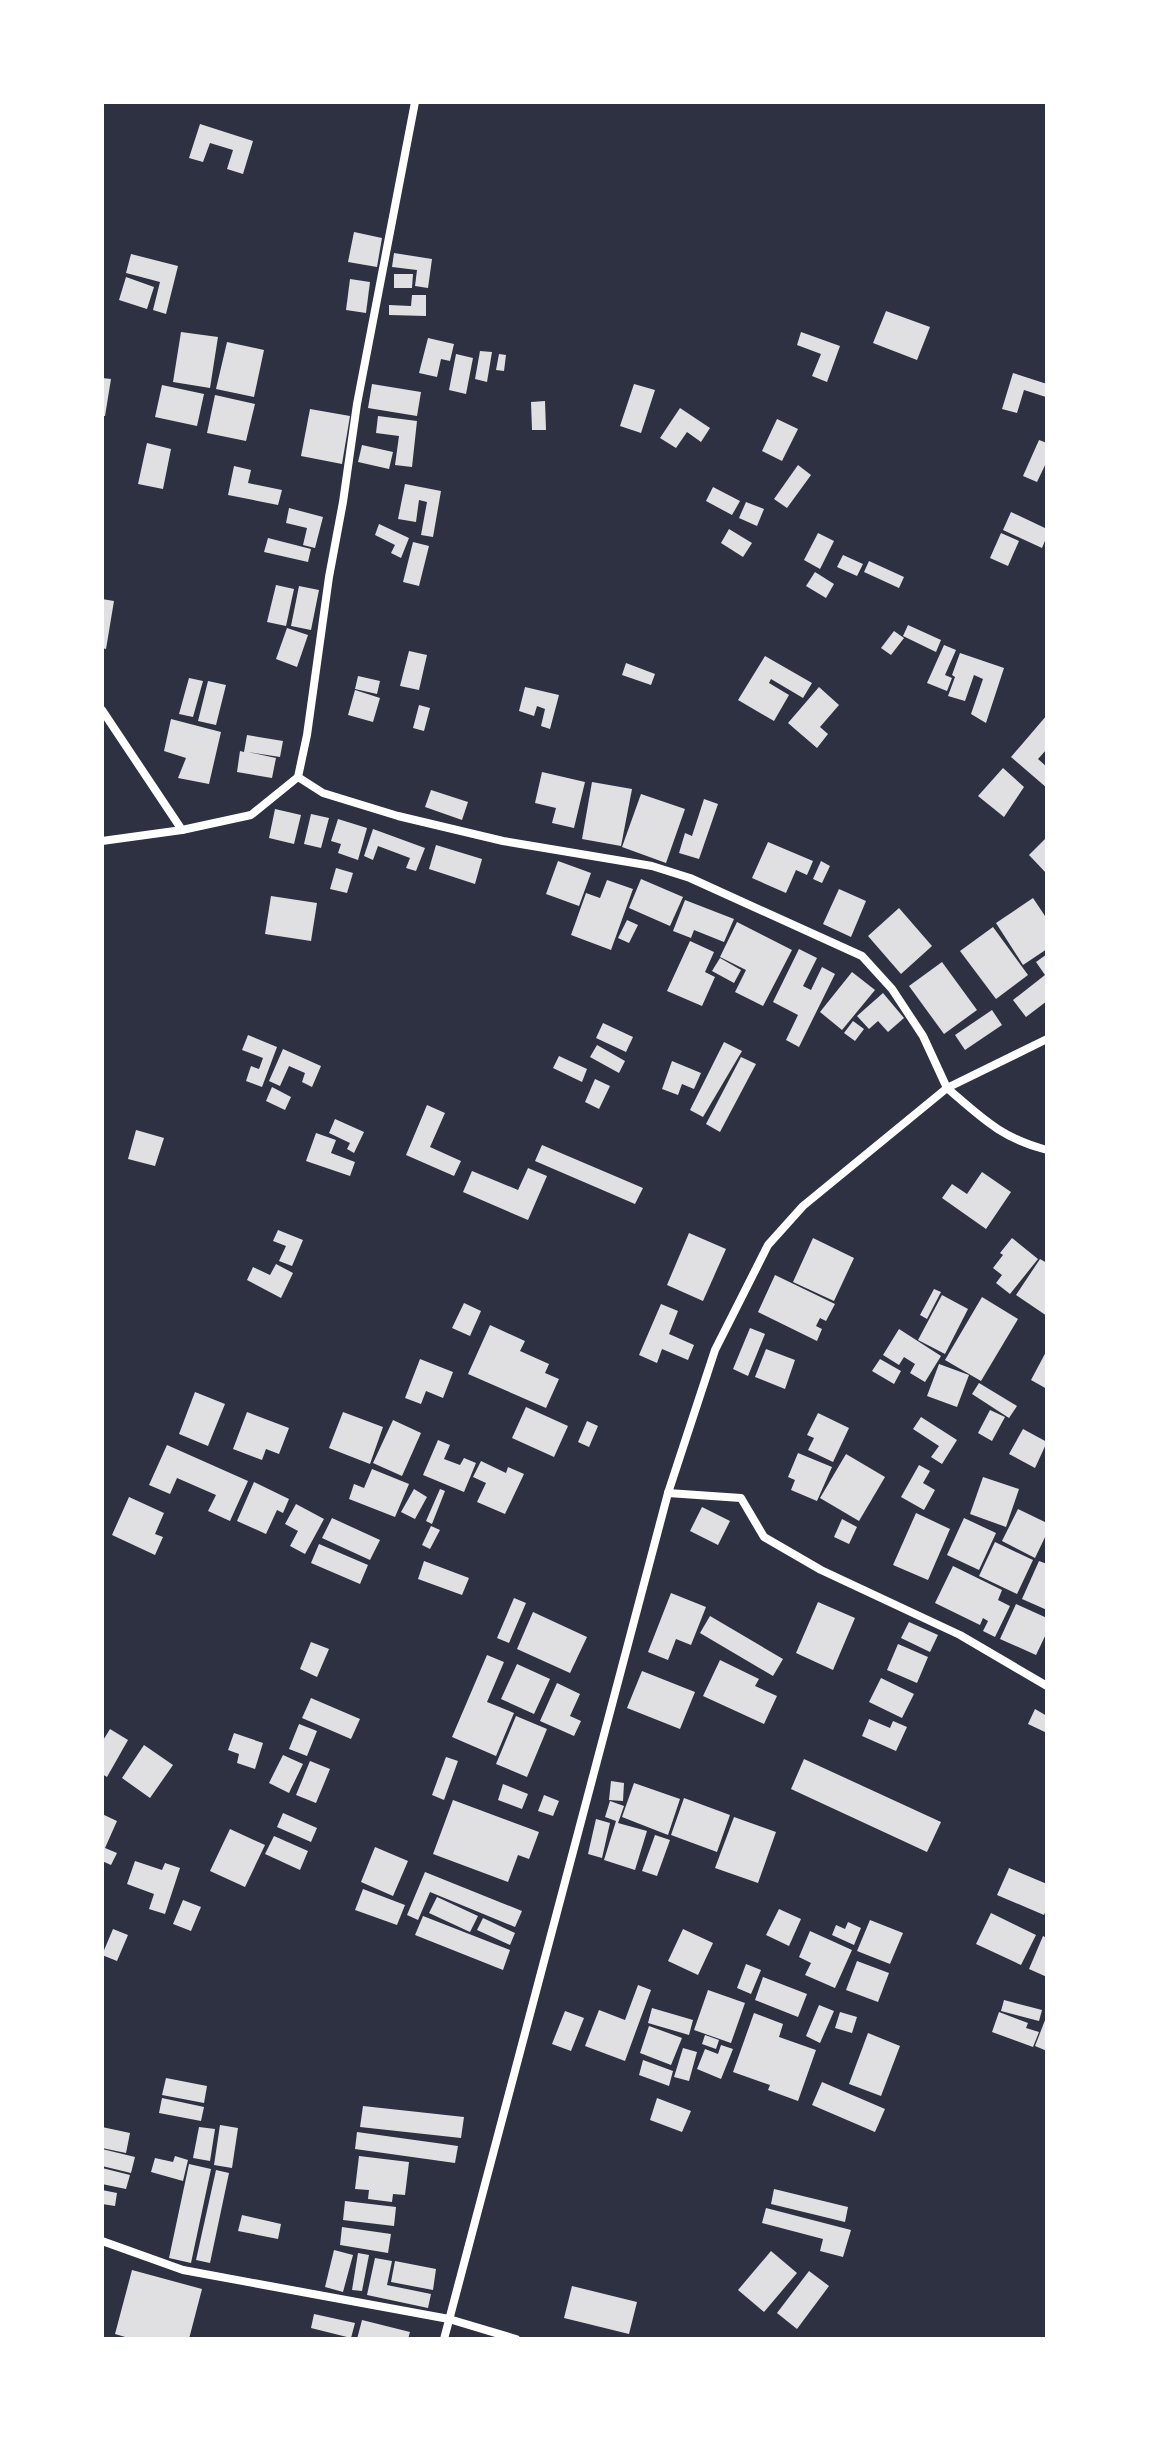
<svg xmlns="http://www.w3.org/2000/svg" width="1149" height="2441" viewBox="0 0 1149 2441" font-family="'DejaVu Sans',sans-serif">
	<rect width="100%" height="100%" fill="#2d3142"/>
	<!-- building -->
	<g fill="#e0e0e3">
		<path d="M200 124 253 141 243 174 227 169 233 150 210 143 203 162 189 158Z"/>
		<path d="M354 232 382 238 377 267 348 262Z"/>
		<path d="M394 253 432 259 428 288 415 286 417 270 392 267Z"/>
		<path d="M131 254 178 266 166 314 153 310 160 282 126 273Z"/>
		<path d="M394 274H413L412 288H394Z"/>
		<path d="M126 277 154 287 147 309 119 300Z"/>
		<path d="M350 279 370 282 366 313 346 310Z"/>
		<path d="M412 295H426V316L389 315V305L411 306Z"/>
		<path d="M886 311 930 327 917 360 873 343Z"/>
		<path d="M181 332 218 337 210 388 173 382Z"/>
		<path d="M801 332 840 346 827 382 812 376 821 354 797 345Z"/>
		<path d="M428 338 454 344 450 361 441 359 437 377 419 373Z"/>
		<path d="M227 342 264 350 254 397 216 389Z"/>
		<path d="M480 351 492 352 487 382 475 379Z"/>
		<path d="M456 354 473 358 466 394 449 390Z"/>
		<path d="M499 354 506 355 504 371 496 370Z"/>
		<path d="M1013 373 1047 384 1046 397 1024 390 1017 413 1002 409Z"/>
		<path d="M102 378 111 379 105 416H102Z"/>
		<path d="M372 384 421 392 417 416 368 408Z"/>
		<path d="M634 384 655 390 641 433 620 426Z"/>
		<path d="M162 385 204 394 197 426 155 417Z"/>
		<path d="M215 395 255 404 246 441 207 433Z"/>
		<path d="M545 401 546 430H532L531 402Z"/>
		<path d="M680 408 710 428 701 442 687 432 676 448 660 438Z"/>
		<path d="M310 409 350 416 342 464 301 456Z"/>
		<path d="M378 416 417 421 412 467 395 465 399 436 376 433Z"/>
		<path d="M777 419 798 429 782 461 762 451Z"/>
		<path d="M1039 440 1047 443V461L1037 482 1023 476Z"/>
		<path d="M147 443 171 449 163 489 138 484Z"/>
		<path d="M362 445 393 452 389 469 358 462Z"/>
		<path d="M798 465 811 475 787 508 774 499Z"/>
		<path d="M234 466 251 470 248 483 282 490 278 505 228 495Z"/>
		<path d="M405 484 441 491 433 537 421 535 427 502 419 500 416 522 398 519Z"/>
		<path d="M713 487 740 501 732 515 706 501Z"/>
		<path d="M746 502 764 509 757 526 739 518Z"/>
		<path d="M289 508 323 517 315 548 303 545 307 528 286 523Z"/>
		<path d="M1011 512 1047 529V536L1042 548 1003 530Z"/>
		<path d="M379 524 409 538 401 558 391 553 395 545 375 535Z"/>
		<path d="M729 529 752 543 743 557 721 543Z"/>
		<path d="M818 533 834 541 820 569 804 560Z"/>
		<path d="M1001 533 1019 541 1008 566 990 558Z"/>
		<path d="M268 538 311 549 308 562 264 552Z"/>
		<path d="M413 542 429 546 419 586 403 582Z"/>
		<path d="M843 555 863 564 857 576 837 567Z"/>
		<path d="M869 561 904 577 899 588 864 572Z"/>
		<path d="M815 572 834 584 826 598 806 586Z"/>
		<path d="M276 585 294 589 286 626 267 622Z"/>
		<path d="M299 586 319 590 311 630 291 626Z"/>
		<path d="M102 599 114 601 106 649 102 648Z"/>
		<path d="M908 625 941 640 936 652 903 636Z"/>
		<path d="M287 628 308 635 297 667 276 659Z"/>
		<path d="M894 631 904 638 891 655 881 648Z"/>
		<path d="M944 645 956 650 945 675 952 678 947 691 927 683Z"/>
		<path d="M409 651 427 655 419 690 400 686Z"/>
		<path d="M960 653 1004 668 986 723 971 714 983 679 974 675 965 701 948 696 955 677 952 675Z"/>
		<path d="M765 656 812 683 803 698 771 679 769 683 789 695 774 721 738 700Z"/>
		<path d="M626 663 655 674 651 685 622 675Z"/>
		<path d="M358 676 380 681 377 694 355 689Z"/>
		<path d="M189 678 203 681 193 717 179 714Z"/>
		<path d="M208 681 226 685 216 725 198 721Z"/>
		<path d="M525 687 559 695 550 729 541 726 545 709 537 706 534 716 519 711Z"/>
		<path d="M819 687 839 705 820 727 828 734 817 748 788 723Z"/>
		<path d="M355 690 380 698 373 722 348 715Z"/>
		<path d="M419 705 430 708 424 731 413 728Z"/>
		<path d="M1047 715V749L1038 759 1047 767V788L1011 757Z"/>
		<path d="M171 719 221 732 209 784 178 778 186 758 164 751Z"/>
		<path d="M247 735 283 741 280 757 248 752 276 758 272 778 237 772 240 751 244 752Z"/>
		<path d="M1003 768 1024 787 1004 817 978 796Z"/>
		<path d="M542 772 585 782 574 828 552 823 556 808 535 803Z"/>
		<path d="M592 782 632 789 621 846 582 839Z"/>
		<path d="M431 790 468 802 462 820 425 807Z"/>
		<path d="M641 794 685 809 666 863 622 847Z"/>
		<path d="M704 799 718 804 699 859 679 853 685 833 692 836Z"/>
		<path d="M275 809 301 815 294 844 269 838Z"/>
		<path d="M311 814 329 818 321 848 304 844Z"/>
		<path d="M338 819 367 828 358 860 338 853 341 844 331 841Z"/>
		<path d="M373 829 425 848 416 871 406 868 410 858 378 846 373 860 364 856Z"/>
		<path d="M1047 837V874L1029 855Z"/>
		<path d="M768 842 813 861 807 875 796 870 786 893 752 878Z"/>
		<path d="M436 845 482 859 475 884 429 869Z"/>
		<path d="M558 861 591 873 579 906 546 894Z"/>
		<path d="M821 861 830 866 822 883 813 879Z"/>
		<path d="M336 868 353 873 347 893 330 889Z"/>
		<path d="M641 879 683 897 670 926 629 908Z"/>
		<path d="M607 880 633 889 611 950 571 935 586 893 600 898Z"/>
		<path d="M839 889 866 901 851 937 823 924Z"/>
		<path d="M271 896 317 903 311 941 265 934Z"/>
		<path d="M1033 898 1047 919V949L1023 965 996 923Z"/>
		<path d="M685 900 734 919 724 942 694 930 691 938 673 931Z"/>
		<path d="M899 908 932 946 901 974 868 936Z"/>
		<path d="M627 920 638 925 629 943 618 938Z"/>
		<path d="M737 922 792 950 763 1006 735 992 746 970 720 957Z"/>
		<path d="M993 927 1028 975 996 999 960 951Z"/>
		<path d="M690 941 714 952 705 972 715 977 702 1006 667 991Z"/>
		<path d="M799 949 817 958 803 986 811 990 822 967 835 974 799 1047 786 1040 798 1015 773 1002Z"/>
		<path d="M1047 954V1001L1026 1017 1013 1000 1045 975 1036 962Z"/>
		<path d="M720 958 741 970 734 983 712 971Z"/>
		<path d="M942 962 977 1010 944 1034 909 986Z"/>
		<path d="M852 972 875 990 842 1030 820 1012Z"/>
		<path d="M883 993 904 1018 888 1032 878 1021 869 1029 857 1016Z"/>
		<path d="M992 1010 1002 1025 965 1050 955 1035Z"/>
		<path d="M853 1021 864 1029 855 1041 844 1033Z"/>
		<path d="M603 1023 633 1037 626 1052 596 1038Z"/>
		<path d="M248 1035 277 1047 262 1087 246 1081 251 1066 259 1069 263 1058 242 1050Z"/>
		<path d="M724 1042 742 1051 703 1117 690 1110Z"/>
		<path d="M597 1045 625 1061 619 1073 590 1057Z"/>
		<path d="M283 1049 321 1066 312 1087 302 1082 305 1073 289 1066 280 1086 269 1081Z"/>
		<path d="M559 1056 587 1069 582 1082 553 1068Z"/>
		<path d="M741 1057 756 1064 720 1132 706 1124Z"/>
		<path d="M672 1061 701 1073 694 1089 682 1084 678 1095 662 1089Z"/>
		<path d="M595 1079 610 1086 599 1109 585 1102Z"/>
		<path d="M272 1087 291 1097 285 1110 266 1101Z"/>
		<path d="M427 1105 445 1113 430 1147 461 1161 454 1176 406 1155Z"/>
		<path d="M335 1119 364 1132 354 1153 347 1149 350 1143 329 1133Z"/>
		<path d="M136 1130 164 1138 155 1166 128 1159Z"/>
		<path d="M316 1133 336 1140 331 1153 355 1162 350 1176 306 1161Z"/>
		<path d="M542 1145 643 1188 635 1204 535 1161Z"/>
		<path d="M528 1168 547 1176 528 1220 463 1192 472 1171 518 1190Z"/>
		<path d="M982 1172 1011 1192 986 1229 942 1198 952 1184 967 1194Z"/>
		<path d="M278 1230 303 1240 292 1266 279 1261 286 1246 273 1241Z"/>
		<path d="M689 1233 726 1249 703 1301 667 1285Z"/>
		<path d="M813 1238 854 1258 834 1301 793 1282Z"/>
		<path d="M1012 1238 1038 1259 1010 1294 996 1283 1002 1275 993 1268 1003 1255 1000 1253Z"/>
		<path d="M1040 1259 1047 1263V1316L1016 1295Z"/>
		<path d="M276 1264 293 1273 281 1298 247 1280 253 1267 270 1275Z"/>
		<path d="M775 1275 835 1304 826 1321 820 1318 816 1326 822 1329 817 1341 758 1312Z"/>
		<path d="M934 1289 941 1292 927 1319 920 1315Z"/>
		<path d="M942 1295 968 1309 945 1354 918 1340Z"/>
		<path d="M982 1297 1018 1319 981 1381 945 1360Z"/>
		<path d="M464 1303 481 1311 470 1336 452 1328Z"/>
		<path d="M661 1304 678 1311 669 1334 694 1345 688 1360 662 1349 657 1363 639 1355Z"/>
		<path d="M490 1325 525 1341 520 1351 549 1364 545 1373 559 1379 546 1408 468 1374Z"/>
		<path d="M750 1328 765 1334 748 1376 733 1369Z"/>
		<path d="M899 1329 941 1356 925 1382 910 1373 915 1364 904 1357 899 1365 883 1355Z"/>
		<path d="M766 1349 795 1360 785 1389 755 1377Z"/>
		<path d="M1047 1350V1389L1031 1380Z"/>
		<path d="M420 1359 453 1372 443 1398 426 1391 421 1404 405 1398Z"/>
		<path d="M880 1359 901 1371 894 1384 872 1371Z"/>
		<path d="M939 1364 969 1375 957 1407 927 1396Z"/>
		<path d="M979 1383 1017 1406 1009 1418 972 1394Z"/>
		<path d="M195 1392 225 1404 208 1446 179 1434Z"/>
		<path d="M526 1407 568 1426 554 1457 512 1438Z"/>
		<path d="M990 1410 1005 1417 992 1441 978 1433Z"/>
		<path d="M247 1412 289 1428 279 1454 266 1449 262 1460 233 1449Z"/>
		<path d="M343 1412 383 1427 370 1464 329 1448Z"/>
		<path d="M818 1413 849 1428 833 1462 808 1450 814 1438 807 1435Z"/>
		<path d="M921 1417 957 1440 942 1464 931 1457 939 1446 913 1429Z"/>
		<path d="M393 1420 421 1433 402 1476 373 1463Z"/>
		<path d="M587 1421 598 1426 589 1447 578 1442Z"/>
		<path d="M1023 1429 1047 1442 1035 1468 1009 1454Z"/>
		<path d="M438 1440 450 1445 444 1459 460 1465 464 1458 476 1463 464 1492 423 1475Z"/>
		<path d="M167 1445 248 1481 230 1521 208 1511 216 1495 177 1478 170 1494 149 1485Z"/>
		<path d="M798 1453 832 1467 817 1501 791 1490 795 1480 788 1477Z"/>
		<path d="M846 1454 885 1477 859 1521 820 1498Z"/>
		<path d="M481 1461 506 1473 508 1467 524 1474 505 1514 477 1502 486 1483 473 1477Z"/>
		<path d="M919 1465 930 1471 923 1483 935 1490 924 1510 901 1497Z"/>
		<path d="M372 1469 409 1484 395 1517 349 1499 354 1484 364 1488Z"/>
		<path d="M983 1477 1019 1489 1006 1527 970 1514Z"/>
		<path d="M254 1482 289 1499 283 1513 277 1510 266 1534 237 1521Z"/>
		<path d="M414 1489 427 1497 415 1519 401 1512Z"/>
		<path d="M440 1489 445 1491 432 1524 426 1521Z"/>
		<path d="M129 1497 164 1513 155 1534 163 1537 155 1555 112 1535Z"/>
		<path d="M296 1504 324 1519 305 1554 290 1546 298 1531 285 1524Z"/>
		<path d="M702 1507 730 1521 718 1545 690 1531Z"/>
		<path d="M1018 1509 1047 1523V1533L1035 1558 1002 1541Z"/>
		<path d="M916 1513 950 1529 928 1580 893 1565Z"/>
		<path d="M332 1518 380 1540 370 1560 322 1538Z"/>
		<path d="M964 1518 996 1533 979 1570 947 1555Z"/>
		<path d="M842 1519 857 1527 849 1544 834 1537Z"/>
		<path d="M431 1526 440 1530 430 1549 422 1545Z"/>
		<path d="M995 1542 1033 1560 1017 1594 979 1576Z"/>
		<path d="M319 1544 368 1565 360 1584 311 1563Z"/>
		<path d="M424 1561 469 1578 462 1595 418 1579Z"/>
		<path d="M1039 1561 1047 1564V1610L1022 1599Z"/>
		<path d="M953 1566 1002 1590 998 1600 1010 1606 995 1637 983 1631 988 1621 983 1618 980 1625 935 1603Z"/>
		<path d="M671 1593 706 1607 691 1645 676 1639 668 1660 648 1652Z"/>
		<path d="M514 1598 526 1603 509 1643 497 1638Z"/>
		<path d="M818 1602 855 1618 833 1670 796 1653Z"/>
		<path d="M1016 1604 1047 1618V1632L1036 1655 1000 1639Z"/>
		<path d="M533 1612 587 1637 570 1673 517 1649Z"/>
		<path d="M710 1616 783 1659 773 1676 700 1633Z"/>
		<path d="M909 1622 938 1635 930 1652 901 1638Z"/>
		<path d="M311 1642 329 1649 317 1677 300 1669Z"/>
		<path d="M898 1644 928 1657 917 1683 887 1670Z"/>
		<path d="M487 1655 504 1662 487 1702 514 1713 496 1756 452 1737Z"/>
		<path d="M720 1660 759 1679 755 1686 777 1696 764 1724 703 1696Z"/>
		<path d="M517 1664 550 1679 534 1714 501 1699Z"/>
		<path d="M642 1671 695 1692 680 1729 627 1708Z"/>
		<path d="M881 1678 914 1694 902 1718 869 1702Z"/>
		<path d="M557 1683 580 1694 570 1716 581 1721 574 1736 540 1721Z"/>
		<path d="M311 1698 360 1719 351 1739 302 1718Z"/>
		<path d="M1035 1709 1047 1716V1733L1028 1724Z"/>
		<path d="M516 1716 547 1729 527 1777 496 1764Z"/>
		<path d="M869 1719 890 1728 893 1721 907 1727 896 1751 862 1736Z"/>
		<path d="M299 1724 317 1731 307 1756 289 1749Z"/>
		<path d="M110 1729 128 1740 107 1777 102 1774V1742Z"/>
		<path d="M234 1733 263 1743 255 1769 237 1763 239 1754 228 1750Z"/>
		<path d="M144 1745 173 1765 150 1798 122 1778Z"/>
		<path d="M283 1755 303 1764 289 1793 269 1783Z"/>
		<path d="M446 1757 458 1761 444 1800 432 1795Z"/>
		<path d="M804 1759 941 1822 927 1852 791 1789Z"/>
		<path d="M310 1761 330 1769 316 1803 296 1795Z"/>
		<path d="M611 1781 624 1783 623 1801 609 1800Z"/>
		<path d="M634 1783 680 1799 668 1835 622 1817Z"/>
		<path d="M503 1784 528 1794 522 1809 498 1800Z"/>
		<path d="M544 1795 559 1801 553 1816 538 1811Z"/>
		<path d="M684 1798 730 1815 717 1852 671 1835Z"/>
		<path d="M453 1800 539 1832 529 1859 518 1855 508 1882 433 1854Z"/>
		<path d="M610 1801 624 1806 618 1823 647 1831 635 1870 604 1860 616 1821 605 1817Z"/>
		<path d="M283 1813 317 1828 311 1842 277 1827Z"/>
		<path d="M102 1814 117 1821 105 1848 117 1853 111 1865 102 1861Z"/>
		<path d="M734 1817 776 1832 758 1883 715 1868Z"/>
		<path d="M596 1819 610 1823 602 1858 588 1854Z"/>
		<path d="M230 1829 265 1845 245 1887 210 1871Z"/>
		<path d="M655 1835 670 1840 657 1876 642 1871Z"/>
		<path d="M274 1836 308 1851 300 1870 265 1854Z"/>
		<path d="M375 1847 408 1861 393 1896 361 1882Z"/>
		<path d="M135 1861 162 1870 165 1863 180 1868 165 1914 149 1909 154 1894 127 1884Z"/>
		<path d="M1009 1868 1047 1884V1907L1044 1915 997 1895Z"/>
		<path d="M425 1872 522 1911 515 1927 430 1892 418 1920 407 1915Z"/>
		<path d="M363 1889 405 1905 397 1925 355 1910Z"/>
		<path d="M437 1897 478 1916 470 1932 429 1913Z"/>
		<path d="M183 1900 201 1907 191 1931 173 1924Z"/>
		<path d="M779 1909 801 1919 789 1946 766 1935Z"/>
		<path d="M991 1913 1036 1935 1021 1965 976 1944Z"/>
		<path d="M423 1916 510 1950 503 1970 415 1935Z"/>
		<path d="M483 1918 515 1933 510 1945 477 1930Z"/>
		<path d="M870 1920 903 1933 890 1964 857 1951Z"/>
		<path d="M848 1922 861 1928 854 1945 832 1935 836 1925 845 1929Z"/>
		<path d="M113 1929 128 1935 117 1961 102 1955Z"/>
		<path d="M683 1929 713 1943 698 1975 668 1961Z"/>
		<path d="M810 1931 852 1950 835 1988 805 1975 811 1963 799 1957Z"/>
		<path d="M1043 1936 1047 1938V1977L1029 1969Z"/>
		<path d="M857 1961 889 1973 878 2002 846 1990Z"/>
		<path d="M746 1964 761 1970 751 1994 737 1988Z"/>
		<path d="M763 1977 807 1994 798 2017 755 2000Z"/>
		<path d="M638 1985 651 1990 625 2061 585 2046 599 2010 625 2020Z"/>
		<path d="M708 1990 745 2003 731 2043 694 2030Z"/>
		<path d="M1004 2000 1042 2010 1039 2021 1001 2011Z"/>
		<path d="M819 2005 834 2011 820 2043 806 2036Z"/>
		<path d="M652 2008 693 2020 689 2035 648 2023Z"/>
		<path d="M565 2011 584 2018 571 2051 552 2044Z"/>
		<path d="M840 2012 857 2017 852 2033 835 2028Z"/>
		<path d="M999 2012 1028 2023 1026 2028 1039 2032 1033 2047 992 2032Z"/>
		<path d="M754 2013 783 2024 779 2037 816 2050 798 2101 768 2090 770 2085 733 2072Z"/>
		<path d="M1047 2015V2051L1035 2046Z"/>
		<path d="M649 2026 682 2038 671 2065 640 2053Z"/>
		<path d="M868 2033 900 2046 881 2096 849 2084Z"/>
		<path d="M705 2035 719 2040 716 2049 702 2044Z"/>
		<path d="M721 2045 733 2049 721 2079 697 2069 705 2049 718 2054Z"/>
		<path d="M683 2048 697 2052 689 2081 674 2077Z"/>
		<path d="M643 2060 673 2071 669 2086 639 2075Z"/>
		<path d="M166 2078 207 2086 204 2103 162 2095Z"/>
		<path d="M822 2082 885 2109 875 2132 812 2105Z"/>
		<path d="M162 2098 204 2107 201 2121 159 2113Z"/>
		<path d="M657 2098 691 2111 682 2132 650 2120Z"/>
		<path d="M363 2106 464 2117 461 2138 360 2127Z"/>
		<path d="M220 2125 238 2128 232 2168 214 2165Z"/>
		<path d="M102 2127 130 2133 126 2153 102 2148Z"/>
		<path d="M199 2127 215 2129 210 2161 193 2158Z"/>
		<path d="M357 2132 458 2146 455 2163 355 2149Z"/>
		<path d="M102 2149 135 2157 131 2173 102 2166Z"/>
		<path d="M175 2156 188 2160 183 2181 151 2172 155 2158 173 2162Z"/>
		<path d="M359 2156 409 2162 405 2195 393 2194 392 2202 368 2199 369 2190 355 2189Z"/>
		<path d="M189 2164 211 2169 191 2263 169 2258Z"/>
		<path d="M102 2168 130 2175 126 2189 102 2184Z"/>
		<path d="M216 2170 229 2173 210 2263 196 2260Z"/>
		<path d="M774 2189 848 2207 845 2222 771 2204Z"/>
		<path d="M102 2190 117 2193 115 2206 102 2204Z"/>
		<path d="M345 2201 396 2207 394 2226 343 2220Z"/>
		<path d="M766 2208 851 2230 843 2257 820 2251 823 2239 762 2223Z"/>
		<path d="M242 2215 281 2224 278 2239 238 2231Z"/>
		<path d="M342 2227 391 2234 388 2253 340 2245Z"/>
		<path d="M334 2250 353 2255 343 2292 325 2287Z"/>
		<path d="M771 2251 797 2273 764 2312 738 2290Z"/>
		<path d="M358 2253 369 2255 362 2291 352 2290Z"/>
		<path d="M375 2258 392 2261 387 2285 431 2294 428 2308 367 2295Z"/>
		<path d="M395 2261 436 2269 433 2290 391 2282Z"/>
		<path d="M132 2270 202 2289 189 2339H132L115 2334Z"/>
		<path d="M809 2271 829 2286 797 2329 777 2313Z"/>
		<path d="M572 2286 637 2302 629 2334 564 2318Z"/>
		<path d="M314 2314 355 2323 351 2338 311 2328Z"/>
		<path d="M362 2320 410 2332 408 2339H357Z"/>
	</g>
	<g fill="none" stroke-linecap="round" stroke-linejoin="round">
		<!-- minor -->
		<g stroke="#fff" stroke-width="8">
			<path d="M102 710 182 830 251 815 298 777 323 793 398 816 503 841 652 866 690 878 862 956 892 989 923 1036 947 1088 1047 1039"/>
			<path d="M298 777 307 735 329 577 343 502 357 404 415 102"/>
			<path d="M102 841 182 830"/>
			<path d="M668 1493 741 1498 764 1537 821 1570 960 1635 1047 1686"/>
			<path d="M102 2241 183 2270 449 2319 516 2339"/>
			<path d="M444 2339 668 1493 715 1350 768 1245 803 1206 947 1088C982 1118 1001 1138 1047 1150"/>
		</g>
	</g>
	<!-- border -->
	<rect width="1149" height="2441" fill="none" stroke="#ffffff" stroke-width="208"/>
</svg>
